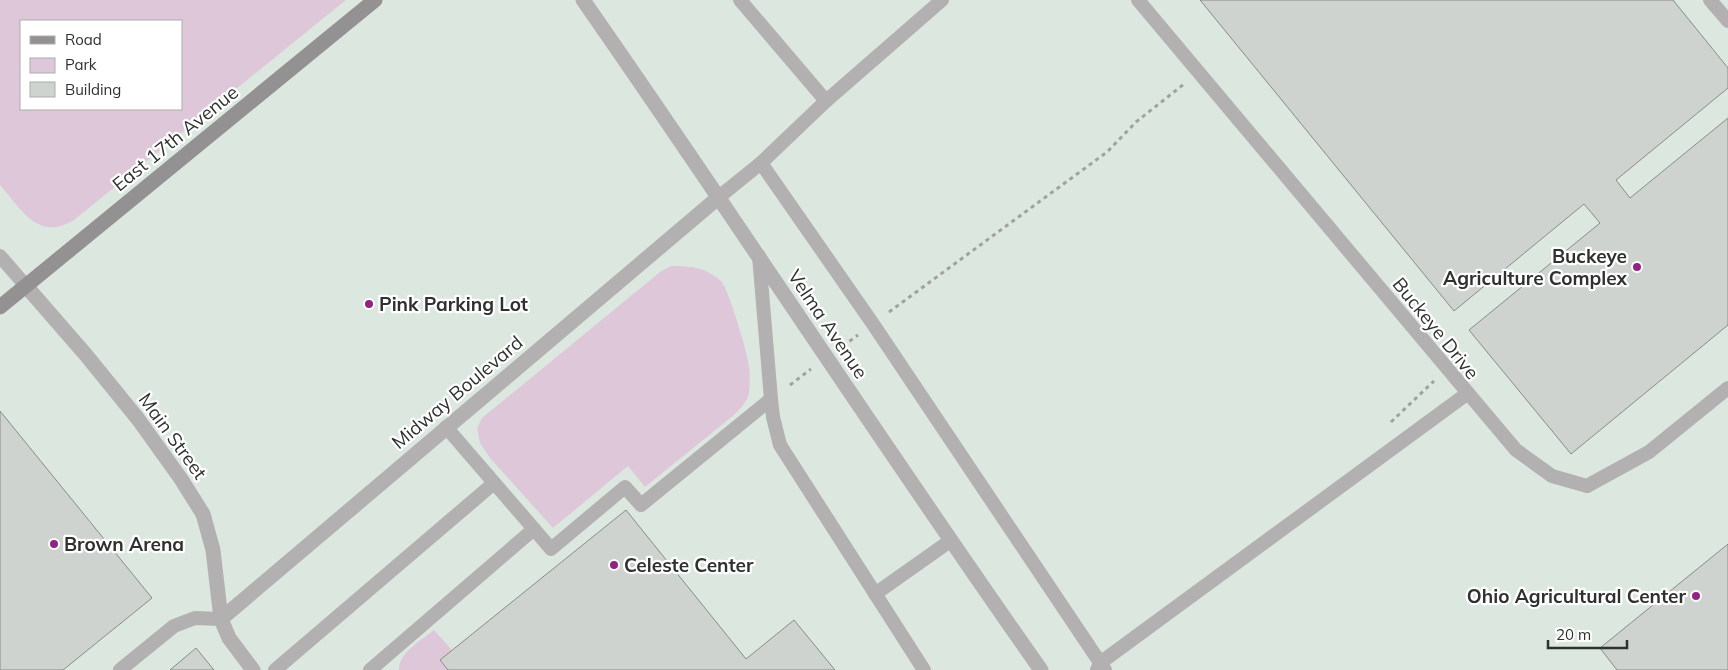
<svg xmlns="http://www.w3.org/2000/svg" width="1728" height="670" viewBox="0 0 1728 670" font-family="Mulish,sans-serif">
	<rect width="100%" height="100%" fill="#eef3ef"/>
	<!-- built -->
	<path fill="#dce8df" fill-rule="evenodd" d="M0 0H1728V670H0ZM21 21H181V109H21Z"/>
	<!-- green -->
	<g fill="#dfc7da" fill-rule="evenodd">
		<path d="M0 0H346L74 220C38 242 22 210 0 185ZM181 21V109H21V21Z"/>
		<path d="M671 266C691 266 705 267 721 281 728 287 748 354 749 366 750 374 750 385 749 393 747 402 740 409 734 415L645 487 628 466 553 528 490 458 480 443 477 428 482 418 660 272Z"/>
		<path d="M434 630 452 650 448 670H399C398 653 422 640 434 630Z"/>
	</g>
	<!-- building -->
	<g fill="#ced3cf" stroke="#888c89">
		<path d="M1200 0H1673L1728 68V88L1616 180 1630 198 1728 118V325L1571 454 1469 330 1600 223 1584 204 1454 311Z"/>
		<path d="M0 411 152 598 63 670H0Z"/>
		<path d="M626 510 746 659 794 620 835 670H448L440 660Z"/>
		<path d="M1728 544V670H1617L1600 648Z"/>
		<path d="M196 648 214 670H170Z"/>
	</g>
	<g fill="none" stroke-linecap="round" stroke-linejoin="round">
		<!-- path -->
		<g stroke="#9fa2a0" stroke-width="3" stroke-dasharray="4 4" stroke-linecap="butt">
			<path d="M889 312 1107 152 1136 122 1184 84"/>
			<path d="M843 346 858 335"/>
			<path d="M790 385 811 369"/>
			<path d="M1391 422 1434 381"/>
		</g>
		<!-- lane -->
		<g stroke="#b3b0b2" stroke-width="14">
			<path d="M740 0 826 101"/>
			<path d="M1710 0 1728 21"/>
			<path d="M761 163 873 324 1105 670"/>
			<path d="M719 197 761 163 826 101 942 0"/>
			<path d="M0 256 26 286"/>
			<path d="M1468 393 1516 450 1552 476 1587 486 1649 452 1728 388"/>
			<path d="M771 399 773 417 780 445 924 670"/>
			<path d="M534 529 551 549 625 487 641 505 771 399 759 256"/>
			<path d="M875 594 950 541"/>
			<path d="M120 670 174 626 195 618 221 619"/>
			<path d="M275 670 494 483"/>
			<path d="M370 670 534 529 446 427"/>
			<path d="M1097 670 1100 663 1468 393 1138 0"/>
		</g>
		<!-- street -->
		<g stroke="#b3b0b2" stroke-width="15">
			<path d="M583 0C738 222 885 449 1041 670"/>
			<path d="M26 286 86 355 138 419 181 479 203 514 213 550 221 619 229 638 253 670"/>
			<path d="M221 619 719 197"/>
		</g>
		<!-- secondary -->
		<path stroke="#949193" stroke-width="15" d="M0 307 375 0"/>
	</g>
	<!-- markers -->
	<g fill="#912385" stroke="#fff" stroke-width="2">
		<circle cx="1637" cy="267" r="5"/>
		<circle cx="369" cy="304" r="5"/>
		<circle cx="54" cy="544" r="5"/>
		<circle cx="614" cy="565" r="5"/>
		<circle cx="1696" cy="596" r="5"/>
	</g>
	<g text-anchor="middle" dominant-baseline="central" stroke-width="4.5" stroke-linejoin="round" paint-order="stroke">
		<!-- street labels -->
		<g font-size="19" fill="#2f3130" stroke="#fff">
			<text transform="translate(175 138) rotate(-39)">East 17th Avenue</text>
			<text transform="translate(828 324) rotate(56)">Velma Avenue</text>
			<text transform="translate(1436 328) rotate(51)">Buckeye Drive</text>
			<text transform="translate(457 392) rotate(-40)">Midway Boulevard</text>
			<text transform="translate(173 436) rotate(54)">Main Street</text>
		</g>
		<!-- poi labels -->
		<g font-size="19" font-weight="bold" fill="#2f3130" stroke="#fff" text-anchor="start">
			<text x="1627" y="256" text-anchor="end">Buckeye<tspan x="1627" dy="22">Agriculture Complex</tspan></text>
			<text x="379" y="304">Pink Parking Lot</text>
			<text x="64" y="544">Brown Arena</text>
			<text x="624" y="565">Celeste Center</text>
			<text x="1686" y="596" text-anchor="end">Ohio Agricultural Center</text>
		</g>
	</g>
	<!-- legend -->
	<rect x="20" y="20" width="162" height="90" fill="#ffffff" stroke="#acadac"/>
	<rect x="30" y="36" width="25" height="8" fill="#949193" stroke="#acadac"/>
	<text x="65" y="45" font-size="15" fill="#2f3130">Road</text>
	<rect x="30" y="58" width="25" height="15" fill="#dfc7da" stroke="#acadac"/>
	<text x="65" y="70" font-size="15" fill="#2f3130">Park</text>
	<rect x="30" y="82" width="25" height="15" fill="#ced3cf" stroke="#acadac"/>
	<text x="65" y="95" font-size="15" fill="#2f3130">Building</text>
	<!-- scale -->
	<path d="M1548 640v8h79v-8" fill="none" stroke="#2f3130" stroke-width="2.5"/>
	<text x="1556" y="640" font-size="15" fill="#2f3130" stroke="#ffffff" stroke-width="4" paint-order="stroke">20 m</text>
</svg>
